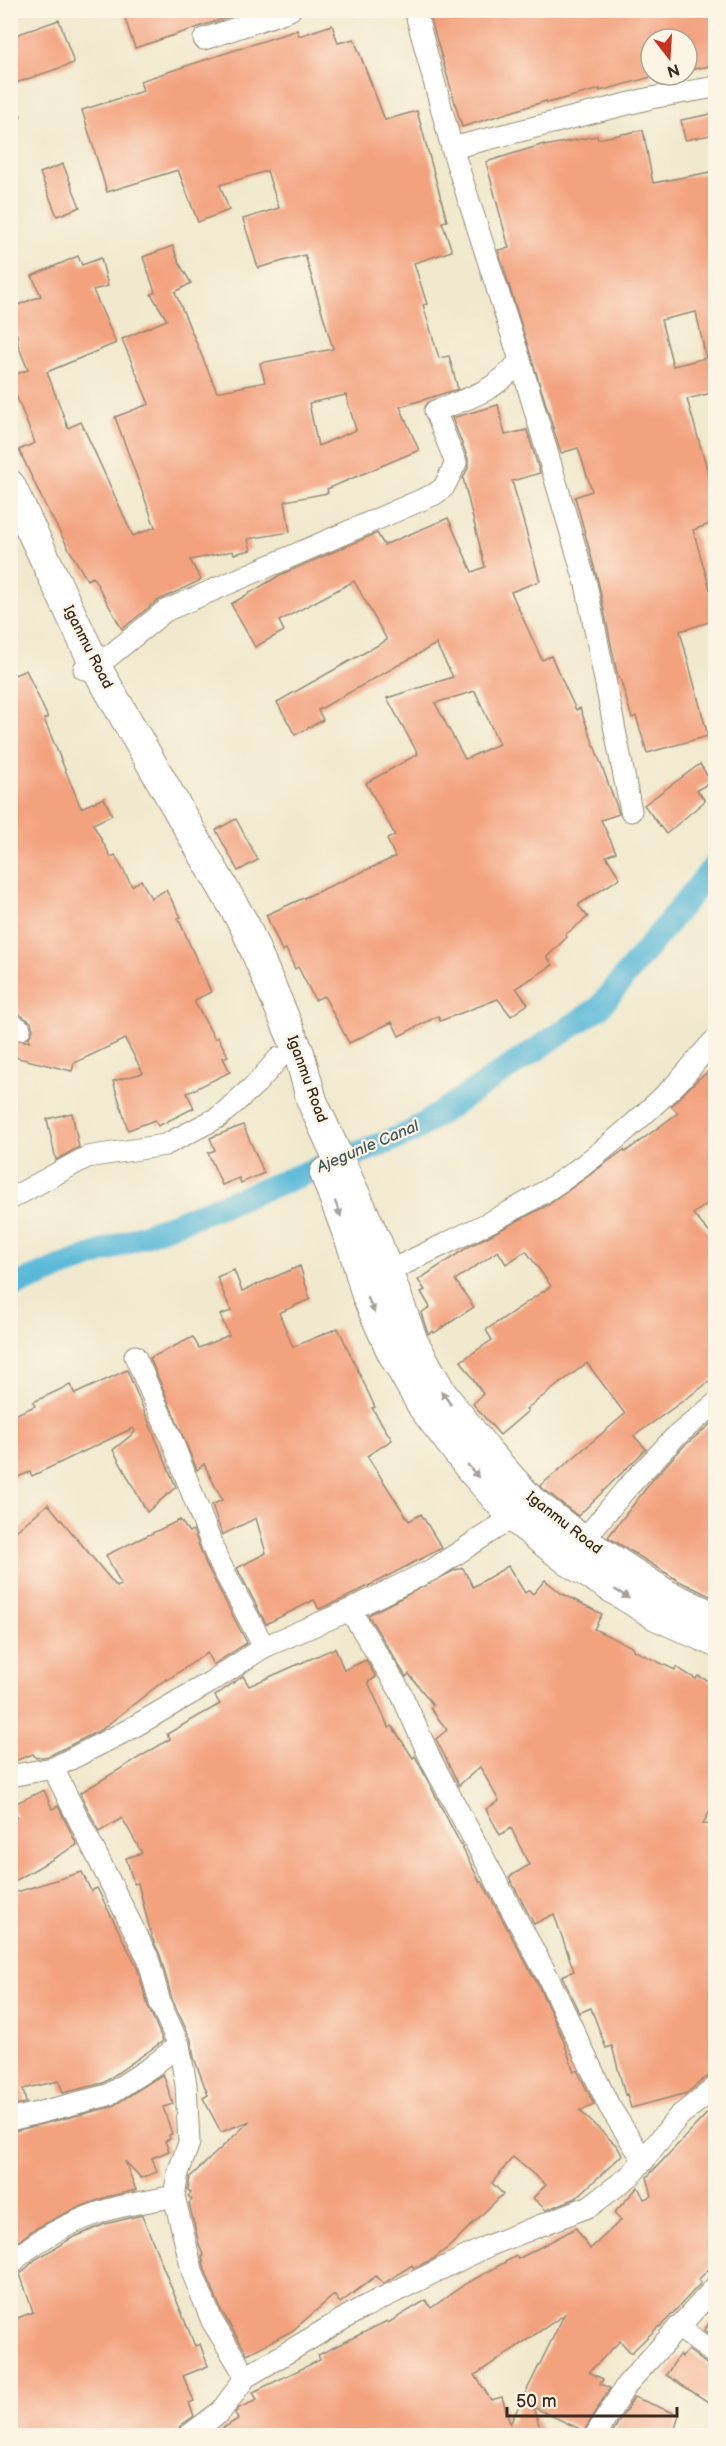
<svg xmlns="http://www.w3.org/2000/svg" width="726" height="2446" viewBox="0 0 726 2446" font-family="'Balsamiq Sans',sans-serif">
	<rect width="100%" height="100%" fill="#fcf5e5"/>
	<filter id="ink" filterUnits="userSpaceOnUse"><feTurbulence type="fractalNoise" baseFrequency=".0167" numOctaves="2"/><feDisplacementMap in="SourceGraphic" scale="12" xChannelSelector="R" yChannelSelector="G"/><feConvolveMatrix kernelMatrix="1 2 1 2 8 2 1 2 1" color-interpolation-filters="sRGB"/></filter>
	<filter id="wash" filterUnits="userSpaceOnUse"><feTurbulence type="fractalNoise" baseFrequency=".008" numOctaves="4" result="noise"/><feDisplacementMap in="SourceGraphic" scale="24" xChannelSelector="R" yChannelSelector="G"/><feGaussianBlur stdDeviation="1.35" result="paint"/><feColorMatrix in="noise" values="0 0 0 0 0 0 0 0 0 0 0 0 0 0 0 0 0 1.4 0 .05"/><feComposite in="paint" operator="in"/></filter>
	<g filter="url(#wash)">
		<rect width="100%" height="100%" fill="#f0e9cd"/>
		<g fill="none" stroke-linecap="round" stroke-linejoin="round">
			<!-- canal -->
			<path stroke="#59b9d8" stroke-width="24" d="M10 1287 410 1133 599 1008 716 864"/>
		</g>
		<g id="blocks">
			<!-- building -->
			<g fill="#f3a27e" fill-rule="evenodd">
				<path d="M122 10H237L238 14 135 48Z"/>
				<path d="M428 10H507L508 16 533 10H716V65L687 70V39H651V77L600 91V89L547 103 546 101 462 127Z"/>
				<path d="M59 20 74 63 10 85V37Z"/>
				<path d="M332 25 338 43 354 39 385 120 417 111 447 221 442 222 452 251 414 263 427 304 423 305 439 358 449 356 458 389 400 407 419 450 327 489 328 493 285 501 290 532 248 539 251 550 234 554 233 551 190 560 201 580 157 601 122 629 93 577 87 580 70 551 44 503 19 450 35 443 10 380V376L28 370 18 345 17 334 10 328V308L41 296 32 276 78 256 82 265 101 258 108 286 93 290 116 343 47 372 68 428 81 422 133 536 155 527 115 417 149 404 122 339 167 320 151 294 155 292 143 257 173 246 179 263 191 283 175 292 217 392 265 382 260 363 333 349 305 255 258 268 243 219 279 208 267 171 220 185 229 210 198 222 178 170 107 192 82 110 143 91 140 81 297 30 299 36ZM346 395 356 430 318 446 309 403Z"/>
				<path d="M716 113V134L685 140 681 120Z"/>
				<path d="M643 130 653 183 716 171V392L687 399 716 500V522L693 530 710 589 716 587V620L680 631 708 736 647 753 636 716 632 718 620 678H618L598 581 575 497 592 491 578 448 561 453 499 253 498 250 509 248 486 162 544 144V146L597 136 598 139ZM696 312 706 358 673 366 661 320Z"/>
				<path d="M63 164 80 207 57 216 40 173Z"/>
				<path d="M498 405 505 435 527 430 540 473 512 481 540 581 511 592 542 660 551 656 576 710 580 708 617 807 619 814 601 820 616 852 606 856 620 878 578 905 588 917 565 935 567 937 547 957 553 965 516 988 528 1004 511 1016 498 999 440 1021 438 1016 399 1036 392 1022 349 1043 324 996 315 1000 298 967 295 969 286 949 282 951 266 915 395 857 387 839 395 835 366 783 418 754 387 698 453 677 436 644 318 710 323 720 295 735 277 702 387 640 354 581 279 621 284 631 255 647 231 604 280 575 377 533 384 545 448 518 472 572 485 567 463 478 468 468V459L452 418ZM475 691 499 744 465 759 435 703Z"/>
				<path d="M26 670 48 718 44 719 81 808 104 798 112 815 93 824 111 857 115 855 132 886 141 880 151 898 166 890 181 917 178 918 211 992 195 1000V1003L215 1039 218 1037 228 1056 223 1058 230 1072 187 1093 194 1108 158 1126 155 1120 128 1130 113 1081 143 1073 125 1039 74 1063 72 1071 10 1056V1038L30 1042 28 1039 33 1030 31 1022 16 1012 10 1000V677Z"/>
				<path d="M700 764 711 782 697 790 705 801 666 834 644 805Z"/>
				<path d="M236 819 258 860 238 871 216 830Z"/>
				<path d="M716 1067V1197L693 1214 716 1240V1377L634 1436 646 1449 578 1516 540 1486 625 1414 587 1363 526 1409 528 1411 500 1435 473 1404 483 1394 461 1361 492 1340 486 1330 551 1286 526 1251 506 1264 498 1251 455 1280 474 1307 434 1333 433 1331 428 1334 421 1313 430 1307 421 1292 425 1290 418 1280 468 1247 548 1205 624 1150 625 1152 678 1113 671 1106 698 1079Z"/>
				<path d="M72 1113 79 1147 56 1160 47 1119Z"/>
				<path d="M243 1125 264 1173 241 1183 239 1178 222 1185 208 1153 215 1150 210 1138Z"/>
				<path d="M300 1266 310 1299 279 1313 293 1347 338 1328 375 1407 372 1408 392 1440 367 1456 409 1521 421 1514 442 1548 345 1598 319 1609 314 1600 266 1624 237 1568 266 1553 256 1518 222 1535 212 1505 222 1500 204 1464 197 1470 150 1358 193 1337 199 1348 229 1335 220 1315 231 1311 217 1277 234 1270 242 1291Z"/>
				<path d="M127 1370 176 1487 147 1512 113 1450 135 1432 133 1428 32 1476 30 1472 10 1480V1417L35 1406 33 1402 70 1385 75 1394Z"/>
				<path d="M716 1420V1587L710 1596 679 1581 608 1537 654 1478 684 1446Z"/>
				<path d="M48 1504 117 1587 121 1585 106 1555 180 1520 189 1532 193 1530 206 1564 247 1643 213 1665 207 1653 167 1680 166 1679 102 1729 49 1756 36 1758 33 1754 10 1763V1536Z"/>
				<path d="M508 1566 525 1593 529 1590 533 1594 545 1580 561 1593 602 1614 594 1629 634 1648 633 1650 675 1670 676 1667 696 1679 698 1676 716 1684V1799L703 1824 716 1825V2074L704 2079 687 2093 631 2108 627 2094 625 2095 612 2046 606 2048 591 2008 579 2013 562 1976 574 1971 554 1914 534 1924 509 1877 529 1865 511 1828 500 1835 486 1809 499 1801 480 1767 459 1785 436 1739 447 1730 430 1708 433 1705 409 1674 406 1677 368 1615 455 1570 463 1568 473 1587Z"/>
				<path d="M335 1648 344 1670 366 1660 376 1677 368 1682 389 1728 392 1726 413 1758 415 1756 480 1882H482L538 1985 563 2039 574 2072 577 2070 594 2104 580 2111 617 2146 622 2155 576 2198 546 2210 533 2198 546 2185 513 2157 492 2183 503 2194 450 2246 433 2259 414 2268 412 2265 383 2284 376 2276 340 2303 334 2295 292 2331 247 2354 222 2312 205 2270 202 2257 204 2256 200 2248 189 2203 192 2200 188 2196 191 2193 188 2190 190 2177 250 2121 221 2132 203 2098 208 2095 194 2058 191 2040 172 1999 160 1955 152 1938 138 1883 134 1884 126 1858 142 1853 122 1818 99 1832 80 1793 170 1739 167 1734 220 1704 215 1696 243 1676 249 1686Z"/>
				<path d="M44 1790 52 1809 58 1806 77 1845 10 1884V1821L17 1817 12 1805Z"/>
				<path d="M82 1872 91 1891 97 1888 137 1967 148 2006 163 2041 103 2083 63 2093 59 2081 23 2089 26 2103 10 2107V1894Z"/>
				<path d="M163 2074 173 2104 163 2107 172 2134 169 2135 170 2139 165 2141 169 2151 152 2158 157 2172 141 2178 125 2161 136 2190 106 2197 72 2210 33 2230 11 2247 10 2132 111 2107Z"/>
				<path d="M716 2104V2262L698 2280 701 2283 660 2327 659 2326 631 2353 620 2341 589 2372 603 2379 600 2384 610 2388 584 2431 533 2407 543 2436H210L238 2419 235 2413 239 2408 257 2400 253 2392 320 2360 318 2355 387 2321 388 2323 426 2300 431 2308 464 2285 516 2256 518 2259 576 2228 590 2249 621 2220 614 2213 638 2187 644 2199 652 2196 647 2177ZM564 2315 521 2402 510 2424 502 2397 491 2400 475 2375Z"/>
				<path d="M142 2215 195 2346 200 2344 208 2366 183 2376 194 2401 189 2403 194 2416 180 2426 176 2436H10V2321L33 2312 20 2274 36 2259 70 2239 105 2224Z"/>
				<path d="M716 2315V2339L704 2330Z"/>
				<path d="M688 2350 708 2365 716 2368V2407L666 2375 679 2355 682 2357Z"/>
				<path d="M634 2397 679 2415 673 2436H610Z"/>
			</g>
		</g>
	</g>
	<g filter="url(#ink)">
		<use href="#blocks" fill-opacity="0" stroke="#968a76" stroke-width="1.5"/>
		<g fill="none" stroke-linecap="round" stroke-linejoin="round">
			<defs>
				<g id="service">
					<path d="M10 117 15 116"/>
					<path d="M10 337V346"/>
				</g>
				<g id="minor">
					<path d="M415 10 452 148 520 360 586 584 631 811"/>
					<path d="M204 39 290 10"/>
					<path d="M452 148 651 98 716 87"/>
					<path d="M84 669 96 667 165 611 435 494 444 487 456 463 435 411C469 398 497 391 520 360"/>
					<path d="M10 1023 20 1029"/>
					<path d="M10 1199 87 1157 165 1145 219 1117 257 1083 279 1058"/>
					<path d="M388 1272C444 1243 510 1216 561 1181 601 1154 639 1120 673 1087 689 1072 700 1054 716 1039"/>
					<path d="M135 1356 171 1438 217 1558 264 1647"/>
					<path d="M583 1541 625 1490 675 1437 716 1403"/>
					<path d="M350 1610 400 1691 432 1762 549 1979 609 2106 644 2161"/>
					<path d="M53 1768 148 1958 160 2003 179 2045 186 2085 189 2143 178 2173 174 2196 193 2274 212 2321 246 2377"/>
					<path d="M10 1776 53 1768 130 1729 209 1683 264 1647 350 1610 435 1568 513 1517"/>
					<path d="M10 2120 108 2095 151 2067 179 2045"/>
					<path d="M10 2266C29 2242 72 2222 101 2212 124 2204 150 2202 174 2196"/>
					<path d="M678 2327 716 2355"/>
					<path d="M188 2436 221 2411 246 2377 360 2309 488 2246 590 2206 631 2175 679 2116 716 2087"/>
					<path d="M595 2436 627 2384 716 2286"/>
				</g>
				<g id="secondary">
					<path d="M10 485 96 667 245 926 299 1053 312 1101 377 1243 413 1342 442 1394 489 1454 530 1500 583 1541 667 1595 716 1618"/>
					<path d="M325 1173 354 1250 367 1296 392 1352 423 1407 471 1469 513 1517 569 1561 656 1615 716 1642"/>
				</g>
			</defs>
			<!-- service casing -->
			<use href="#service" stroke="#968a76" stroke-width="13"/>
			<!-- minor casing -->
			<use href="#minor" stroke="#968a76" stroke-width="23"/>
			<!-- secondary casing -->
			<use href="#secondary" stroke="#968a76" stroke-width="32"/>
			<!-- service -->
			<use href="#service" stroke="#fff" stroke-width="10"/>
			<!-- minor -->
			<use href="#minor" stroke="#fff" stroke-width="21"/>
			<!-- secondary -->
			<use href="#secondary" stroke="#fff" stroke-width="30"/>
		</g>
		<!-- one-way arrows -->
		<defs><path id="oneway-solid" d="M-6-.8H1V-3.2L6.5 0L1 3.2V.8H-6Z" transform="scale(1.5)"/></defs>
		<g fill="#a79f9a">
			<use href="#oneway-solid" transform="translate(338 1209) rotate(69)"/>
			<use href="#oneway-solid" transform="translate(371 1305) rotate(66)"/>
			<use href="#oneway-solid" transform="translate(446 1398) rotate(-126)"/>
			<use href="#oneway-solid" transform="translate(473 1471) rotate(50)"/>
			<use href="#oneway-solid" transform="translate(622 1594) rotate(32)"/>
		</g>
	</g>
	<g text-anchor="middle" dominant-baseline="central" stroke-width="4.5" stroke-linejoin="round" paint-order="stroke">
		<!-- street labels -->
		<g font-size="15" fill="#3b2a1e" stroke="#fcf5e5">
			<text transform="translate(88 647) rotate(63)">Iganmu Road</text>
			<text transform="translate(307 1079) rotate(70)">Iganmu Road</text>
			<text transform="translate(564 1523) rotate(38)">Iganmu Road</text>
		</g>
		<!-- water labels -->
		<g font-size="16" font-style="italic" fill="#465c5f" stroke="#fcf5e5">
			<text transform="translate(368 1147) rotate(-23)">Ajegunle Canal</text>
		</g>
	</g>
	<!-- margin -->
	<rect width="726" height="2446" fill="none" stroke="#fcf5e5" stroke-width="36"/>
	<!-- north arrow -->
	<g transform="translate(669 57) rotate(163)"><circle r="28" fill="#fcf5e5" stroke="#afa495" stroke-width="1.5"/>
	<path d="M0-4.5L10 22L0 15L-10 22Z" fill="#c8321e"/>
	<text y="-9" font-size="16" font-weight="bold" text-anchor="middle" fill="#3b2a1e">N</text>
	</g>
	<!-- scale -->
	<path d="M507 2407v9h170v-9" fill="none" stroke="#3b2a1e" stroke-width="3"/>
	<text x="516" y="2407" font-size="18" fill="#3b2a1e" stroke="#fcf5e5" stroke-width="4.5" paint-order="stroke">50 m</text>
</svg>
